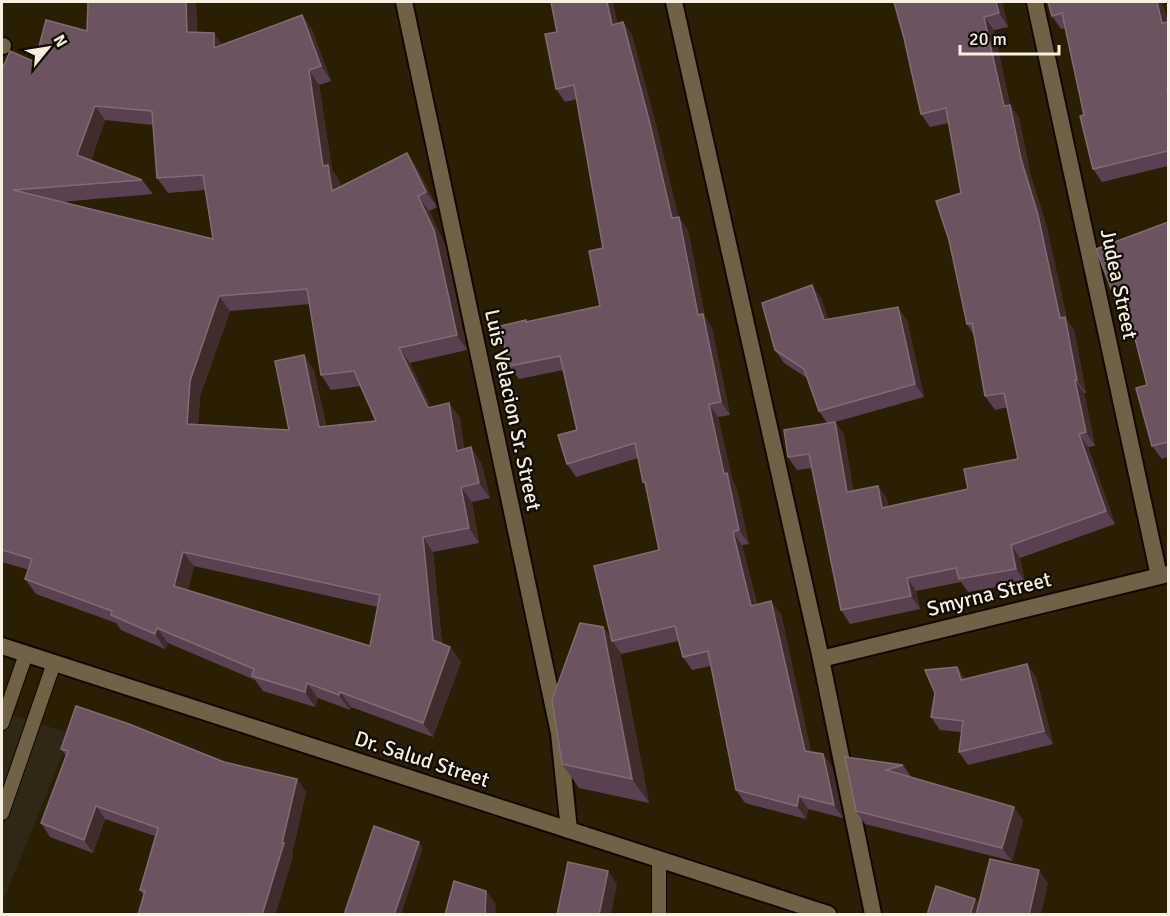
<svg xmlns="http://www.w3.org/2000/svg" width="1170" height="916" viewBox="0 0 1170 916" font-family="Signika,sans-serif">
	<rect width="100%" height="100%" fill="#2a1f03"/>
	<!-- commercial -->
	<path fill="#302717" d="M2 711 71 734 2 903Z"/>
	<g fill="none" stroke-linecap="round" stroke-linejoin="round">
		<defs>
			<g id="service">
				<path d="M2 723 26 654"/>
				<path d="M2 813 54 663"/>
				<path d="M659 860V914"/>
			</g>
			<g id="minor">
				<path d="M404 2 559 733 569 830"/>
				<path d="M674 2 821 659 873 914"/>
				<path d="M1035 2 1159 576"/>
				<path d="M2 46H3"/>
				<path d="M821 659 1168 574"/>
			</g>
			<path id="secondary" d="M2 646 828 914"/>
		</defs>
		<!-- service casing -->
		<use href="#service" stroke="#130800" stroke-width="16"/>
		<!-- minor casing -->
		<use href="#minor" stroke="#130800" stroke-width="20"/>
		<!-- secondary casing -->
		<use href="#secondary" stroke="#130800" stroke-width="20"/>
		<!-- service -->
		<use href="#service" stroke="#6f6245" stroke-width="14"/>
		<!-- minor -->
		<use href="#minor" stroke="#6f6245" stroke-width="16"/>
		<!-- secondary -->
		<use href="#secondary" stroke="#6f6245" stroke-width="16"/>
	</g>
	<!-- wall -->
	<g fill="#5a4151" fill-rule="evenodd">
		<path d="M88 2H196L197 32 222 44 302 15 312 30 331 81 319 85 332 170 339 180 340 187 407 153 417 168 437 207 429 211 445 245 467 350 410 363 431 408 449 403 460 418 464 449 481 462 490 498 472 502 479 543 433 552 442 644 450 647 461 662 433 737 351 707 350 710 318 698 315 707 263 691 255 680 168 643 165 649 121 630 116 623 36 594 25 579 29 570 2 562V70L35 62 87 31ZM105 120 153 125 157 178 168 193 205 190 213 239 61 202 153 194 142 180 91 160ZM310 304 321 375 331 390 361 386 376 421 326 426 314 370 289 430 198 424 200 396 230 311ZM194 566 378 607 370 646 188 590Z"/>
		<path d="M894 2H1002L1008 27 994 30 1010 105 1019 118 1030 173 1047 228 1067 320 1074 330 1086 393H1084L1095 446 1088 447 1115 524 1020 558 1025 582 968 592 961 582 916 591 920 609 850 624 841 610 812 468 797 470 788 457 827 423 819 411 807 378 784 363 775 350 821 298 828 319 907 320 924 397 835 422 844 435 853 491 878 486 887 499 888 506 968 489 1018 459 1008 407 995 410 985 396 974 335 967 324 961 193 949 123 930 127 921 114 904 38Z"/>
		<path d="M1048 2H1162L1168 22V166L1102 182 1093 169 1084 115 1065 28 1061 29 1052 16Z"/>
		<path d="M623 22 632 35 658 133 678 217 688 230 705 317 712 328 730 415 718 417 732 479 736 486 749 544 742 545 757 604 781 614 811 752 823 754 832 767 843 818 808 809 806 819 745 803 736 790 711 666 692 670 683 657 678 641 621 654 620 652 649 803 579 788 562 764 603 627 611 638 659 550 647 487 643 482 638 458 576 477 567 464 577 430 563 370 519 379 509 366 526 320 527 322 600 306 603 248 577 99 565 102 556 89 618 24Z"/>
		<path d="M1168 222V457L1162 459 1152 446 1147 385 1130 320H1127L1118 307Z"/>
		<path d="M1027 664 1036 677 1053 744 968 765 959 752 961 732 940 730 931 717 957 667 965 679Z"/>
		<path d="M61 749 224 762 297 779 306 792 292 854 293 856 275 915H138L144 896 140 890 155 836 105 819 93 853 50 837 41 823 66 756Z"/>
		<path d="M845 757 903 765 912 778 1023 820 1012 861 865 824 856 811Z"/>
	</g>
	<!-- shaded-wall -->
	<g fill="#402c2b">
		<path d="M186 2H196L197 47 187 32Z"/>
		<path d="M607 2H613L621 39 612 25Z"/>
		<path d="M996 2H1002L1008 27 999 13Z"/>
		<path d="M1157 2H1162L1168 25 1162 23Z"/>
		<path d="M302 15 312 30 331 81 321 66Z"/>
		<path d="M984 17 994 30 1010 106V105L1019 118 1030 173 1047 228 1067 320 1074 330 1086 393 1077 380 1004 106Z"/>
		<path d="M623 22 632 35 658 133 682 231 672 218Z"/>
		<path d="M214 33 224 47 214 48Z"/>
		<path d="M309 70 319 85 332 170 339 180 343 206 332 191 323 166Z"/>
		<path d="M95 106 105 120 87 170 77 155Z"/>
		<path d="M407 153 417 168 437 207 426 192Z"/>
		<path d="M418 196 429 211 445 245 467 350 457 335Z"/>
		<path d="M679 217 688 230 705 317 712 328 730 415 721 402 698 315Z"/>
		<path d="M812 285 821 298 833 333 824 320Z"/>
		<path d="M219 296 230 311 200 396 197 438 187 424 190 381Z"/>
		<path d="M898 307 907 320 924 397 915 384Z"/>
		<path d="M399 348 410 363 439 423 428 408Z"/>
		<path d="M304 355 314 370 329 442 319 427Z"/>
		<path d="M1075 380 1084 393 1095 446 1086 432Z"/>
		<path d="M449 403 460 418 467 466 457 451Z"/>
		<path d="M709 404 718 417 732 479 736 486 749 544 739 530 724 474Z"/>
		<path d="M835 422 844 435 856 505 847 492Z"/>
		<path d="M1079 434 1088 447 1115 524 1106 511Z"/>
		<path d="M471 447 481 462 490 498 479 483Z"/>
		<path d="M878 486 887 499 891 521 882 508Z"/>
		<path d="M461 487 472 502 479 543 469 528Z"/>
		<path d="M733 532 742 545 760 619 751 606Z"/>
		<path d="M423 537 433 552 443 655 433 640Z"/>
		<path d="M1011 545 1020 558 1025 582 1016 569Z"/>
		<path d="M183 552 194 566 185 601 174 586Z"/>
		<path d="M907 578 916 591 920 609 911 596Z"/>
		<path d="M771 601 781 614 814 765 805 751Z"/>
		<path d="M603 627 620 652 649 803 632 779Z"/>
		<path d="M157 628 168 643 165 649 155 634Z"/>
		<path d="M450 647 461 662 433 737 423 723Z"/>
		<path d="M1027 664 1036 677 1053 744 1044 731Z"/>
		<path d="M957 667 966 680H961Z"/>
		<path d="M307 683 318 698 315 707 305 692Z"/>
		<path d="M340 692 351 707 350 710 339 695Z"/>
		<path d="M823 754 832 767 843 818 834 805Z"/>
		<path d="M297 779 306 792 292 854 293 856 275 915H262L282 843Z"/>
		<path d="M799 796 808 809 806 819 797 806Z"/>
		<path d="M96 806 105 819 93 853 84 840Z"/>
		<path d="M1014 807 1023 820 1012 861 1002 848Z"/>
		<path d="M419 842 423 848 401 915H394Z"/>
		<path d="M1039 870 1048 883 1041 915H1029Z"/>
		<path d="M608 871 617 884 611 915H599Z"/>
		<path d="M486 891 496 904 495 915H485Z"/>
		<path d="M975 899 980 905 977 915H970Z"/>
	</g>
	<!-- building -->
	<g fill="#6b5460" stroke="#816c74" stroke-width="1.5" fill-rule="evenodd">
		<path d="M88 2H186L187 32 214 33V48L302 15 321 66 309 70 323 166 328 165 332 191 407 153 426 192 418 196 434 230 457 335 399 348 428 408 449 403 457 451 471 447 479 483 461 487 469 528 423 537 433 640 450 647 423 723 340 692 339 695 307 683 305 692 252 676 254 669 157 628 155 634 111 615 112 611 25 579 32 559 2 550V70L10 51 35 62 46 20 87 31ZM95 106 152 111 157 178 203 175 213 239 13 190 142 180 77 155ZM307 289 321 375 354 371 376 421 319 427 304 355 275 361 289 430 187 424 190 381 219 296ZM183 552 380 595 370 646 174 586Z"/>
		<path d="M551 2H607L612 25 623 22 649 120 672 218 679 217 698 315 703 314 721 402 709 404 724 474 727 473 739 530 733 532 751 606 771 601 805 751 823 754 834 805 799 796 797 806 736 790 708 651 683 657 675 626 612 641 594 566 659 550 645 482H643L635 443 567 464 558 435 577 430 560 356 509 366 500 326 526 320V322L600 306 589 251 603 248 574 85 556 89 545 34 557 32Z"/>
		<path d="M894 2H996L999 13 984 17 1004 106 1010 105 1021 159 1038 215 1060 318 1065 317 1077 380H1075L1086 432 1079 434 1106 511 1011 545 1016 569 959 579 956 568 907 578 911 596 841 610 809 454 788 457 784 430 835 422 847 492 878 486 882 508 968 489 964 469 1018 459 1004 393 985 396 972 323 967 324 949 240 936 201 961 193 946 108 921 114 904 38Z"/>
		<path d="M1048 2H1157L1162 23 1168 22V88L1167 89 1168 94V151L1093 169 1080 116 1084 115 1062 13 1052 16Z"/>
		<path d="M1168 222V442L1152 446 1136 388 1147 385 1127 307H1118L1096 249Z"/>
		<path d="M812 285 824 320 898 307 915 384 819 411 804 369 775 350 762 303Z"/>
		<path d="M580 623 603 627 632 779 562 764 552 700Z"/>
		<path d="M1027 664 1044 731 959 752 963 721 931 717 935 693 925 670 957 667 961 680Z"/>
		<path d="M76 706 129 724 224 762 297 779 282 843H284L262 915H251L245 913V915H138L145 891 140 890 158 828 96 806 84 840 41 823 68 751 61 749Z"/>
		<path d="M845 757 903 765 886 770 1014 807 1002 848 856 811Z"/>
		<path d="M374 826 419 842 394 915H344Z"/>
		<path d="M990 859 1039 870 1029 915H976Z"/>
		<path d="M568 862 608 871 599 915H557Z"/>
		<path d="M454 881 486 891 485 915H445Z"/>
		<path d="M936 886 975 899 970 915H927Z"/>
	</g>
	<g text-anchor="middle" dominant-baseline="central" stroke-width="4.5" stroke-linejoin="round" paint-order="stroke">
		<!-- street labels -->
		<g font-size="21" fill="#f7efdf" stroke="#0f0a02">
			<text transform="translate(1119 284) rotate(78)">Judea Street</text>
			<text transform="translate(513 410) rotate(78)">Luis Velacion Sr. Street</text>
			<text transform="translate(989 594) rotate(-14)">Smyrna Street</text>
			<text transform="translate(422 759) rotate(18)">Dr. Salud Street</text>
		</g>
	</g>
	<!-- border -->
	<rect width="1170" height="916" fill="none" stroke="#f7efdf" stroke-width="6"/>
	<!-- north arrow -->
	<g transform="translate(48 48) rotate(60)" stroke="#0f0a02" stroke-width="4.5" paint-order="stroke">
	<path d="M0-4.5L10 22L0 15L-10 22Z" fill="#f7efdf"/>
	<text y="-9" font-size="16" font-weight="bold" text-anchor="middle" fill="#f7efdf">N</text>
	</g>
	<!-- scale -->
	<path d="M960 45v9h99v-9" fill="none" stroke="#f7efdf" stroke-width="3"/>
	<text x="969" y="45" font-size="18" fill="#f7efdf" stroke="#0f0a02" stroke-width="4.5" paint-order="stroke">20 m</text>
</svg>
